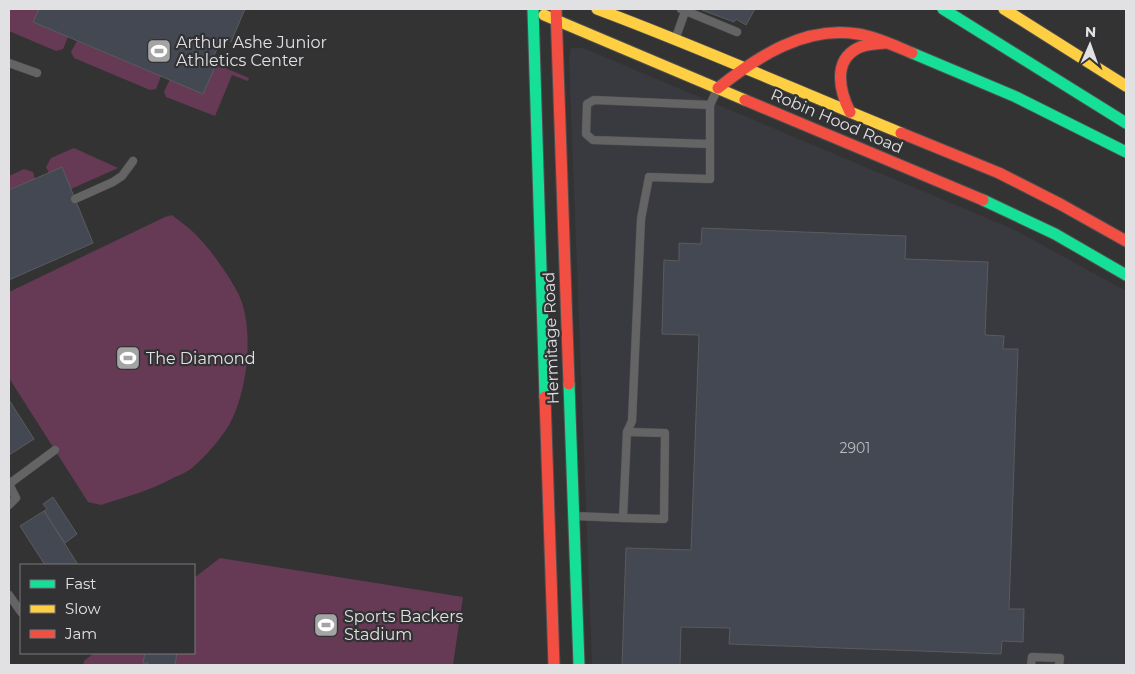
<svg xmlns="http://www.w3.org/2000/svg" width="1135" height="674" viewBox="0 0 1135 674" font-family="Montserrat,sans-serif">
	<rect width="100%" height="100%" fill="#333"/>
	<!-- built -->
	<path fill="#393940" d="M571 48H583L1015 230 1126 291V665H592L569 59Z"/>
	<!-- green -->
	<g fill="#663a54">
		<path d="M9 9H39L33 22 68 37 63 49 56 51 9 31Z"/>
		<path d="M77 41 161 76 156 89 150 90 74 58 71 52Z"/>
		<path d="M216 64 249 78 248 81 232 75 215 116 166 97 164 92 170 79 203 93Z"/>
		<path d="M74 148 118 168 71 189 49 173 46 167 51 158Z"/>
		<path d="M24 169 33 172 35 179 9 190V176Z"/>
		<path d="M172 215C181 222 191 229 198 237 211 250 229 276 238 293 255 327 248 392 229 425 219 441 206 456 192 468 187 472 181 475 175 477 152 490 126 497 101 505L88 502 9 378V292L165 217Z"/>
		<path d="M220 558 463 597 453 665H83L84 661 94 653H194V578Z"/>
	</g>
	<!-- building -->
	<g fill="#434853" stroke="#5b5b5c">
		<path d="M39 9H245L231 42 222 38 212 60 217 62 203 94 33 22Z"/>
		<path d="M702 9H755L746 25 736 19 734 22 702 10Z"/>
		<path d="M62 167 93 243 9 280V190Z"/>
		<path d="M702 228 906 236 905 259 988 262 985 335 1004 336 1003 349H1018L1009 609H1024L1023 642 1002 641 1001 654 729 644 730 628 681 627 680 665H622L626 548 691 550 699 335 662 334 664 260 679 261V243L701 244Z"/>
		<path d="M9 400 34 439 9 455Z"/>
		<path d="M53 497 77 534 65 543 44 511 47 509 43 504Z"/>
		<path d="M44 511 77 563 73 565H45L20 526Z"/>
		<path d="M145 653H177L175 665H148V663H143Z"/>
	</g>
	<g fill="none" stroke-linecap="round" stroke-linejoin="round">
		<defs>
			<g id="lane">
				<path d="M681 9 737 32"/>
				<path d="M676 37 686 9"/>
				<path d="M9 63 37 73"/>
				<path d="M710 144 593 140 586 134 587 104 594 100 710 105"/>
				<path d="M75 199 113 182 122 176 133 161"/>
				<path d="M9 484 55 450"/>
				<path d="M9 484 16 498 9 505"/>
				<path d="M575 516 623 518 627 432 632 421 641 219 649 177 710 179V105L716 92"/>
				<path d="M623 518 664 519 665 433 627 432"/>
				<path d="M9 595 21 612"/>
				<path d="M1031 665 1032 657 1060 658 1059 665"/>
			</g>
			<g id="fast">
				<path d="M533 9 545 397"/>
				<path d="M943 9 1126 123"/>
				<path d="M912 53 1016 97 1126 152"/>
				<path d="M983 200 1055 234 1126 275"/>
				<path d="M569 384 579 665"/>
			</g>
			<g id="slow">
				<path d="M597 9C699 47 800 92 901 133"/>
				<path d="M1004 9 1126 86"/>
				<path d="M544 15 745 100"/>
			</g>
			<g id="jam">
				<path d="M556 9 569 384"/>
				<path d="M718 88C757 57 805 25 858 34 877 37 895 46 912 53"/>
				<path d="M745 100 983 200"/>
				<path d="M850 112C840 92 832 61 858 48 866 44 876 44 885 43"/>
				<path d="M901 133 999 173 1060 204 1126 241"/>
				<path d="M545 397 554 665"/>
			</g>
		</defs>
		<!-- lane casing -->
		<use href="#lane" stroke="#4e4e50" stroke-width="9"/>
		<!-- fast casing -->
		<use href="#fast" stroke="#4e4e50" stroke-width="13"/>
		<!-- slow casing -->
		<use href="#slow" stroke="#4e4e50" stroke-width="13"/>
		<!-- jam casing -->
		<use href="#jam" stroke="#4e4e50" stroke-width="13"/>
		<!-- lane -->
		<use href="#lane" stroke="#646465" stroke-width="8"/>
		<!-- fast -->
		<use href="#fast" stroke="#16e098" stroke-width="11"/>
		<!-- slow -->
		<use href="#slow" stroke="#ffcf43" stroke-width="11"/>
		<!-- jam -->
		<use href="#jam" stroke="#f24e42" stroke-width="11"/>
	</g>
	<!-- icons -->
	<defs>
		<symbol id="stadium-square" viewBox="-11 -11 22 22"><rect x="-9" y="-9" width="18" height="18" rx="4" fill="#a4a4a5" stroke="#323234"/><path d="M0-5a6.5 5 0 1 0 0 10a6.5 5 0 1 0 0-10ZM-3.5-1.8h7v3.6h-7Z" fill="#fff"/></symbol>
	</defs>
	<g fill-rule="evenodd">
		<use href="#stadium-square" x="145" y="37" width="28" height="28"/>
		<use href="#stadium-square" x="114" y="344" width="28" height="28"/>
		<use href="#stadium-square" x="312" y="611" width="28" height="28"/>
	</g>
	<g text-anchor="middle" dominant-baseline="central" stroke-width="4.5" stroke-linejoin="round" paint-order="stroke">
		<!-- number labels -->
		<g font-size="14" fill="#babbbf">
			<text x="855" y="448">2901</text>
		</g>
		<!-- poi labels -->
		<g font-size="16" fill="#e1e1e3" stroke="#323234" text-anchor="start">
			<text x="176" y="42">Arthur Ashe Junior<tspan x="176" dy="18">Athletics Center</tspan></text>
			<text x="146" y="358">The Diamond</text>
			<text x="344" y="616">Sports Backers<tspan x="344" dy="18">Stadium</tspan></text>
		</g>
		<!-- street labels -->
		<g font-size="16" fill="#e1e1e3" stroke="#323234">
			<text transform="translate(837 121) rotate(23)">Robin Hood Road</text>
			<text transform="translate(551 338) rotate(-92)">Hermitage Road</text>
		</g>
	</g>
	<!-- border -->
	<rect width="1135" height="674" fill="none" stroke="#e1e1e3" stroke-width="20"/>
	<!-- legend -->
	<rect x="20" y="564" width="175" height="90" fill="#323234" stroke="#78787a"/>
	<rect x="30" y="580" width="25" height="8" fill="#16e098" stroke="#78787a"/>
	<text x="65" y="589" font-size="15" fill="#e1e1e3">Fast</text>
	<rect x="30" y="605" width="25" height="8" fill="#ffcf43" stroke="#78787a"/>
	<text x="65" y="614" font-size="15" fill="#e1e1e3">Slow</text>
	<rect x="30" y="630" width="25" height="8" fill="#f24e42" stroke="#78787a"/>
	<text x="65" y="639" font-size="15" fill="#e1e1e3">Jam</text>
	<!-- north arrow -->
	<g transform="translate(1090 45) rotate(2)" stroke="#323234" stroke-width="4" paint-order="stroke">
	<path d="M0-4L9 19L0 12L-9 19Z" fill="#e1e1e3"/>
	<text y="-8" font-size="14" font-weight="bold" text-anchor="middle" fill="#e1e1e3">N</text>
	</g>
</svg>
